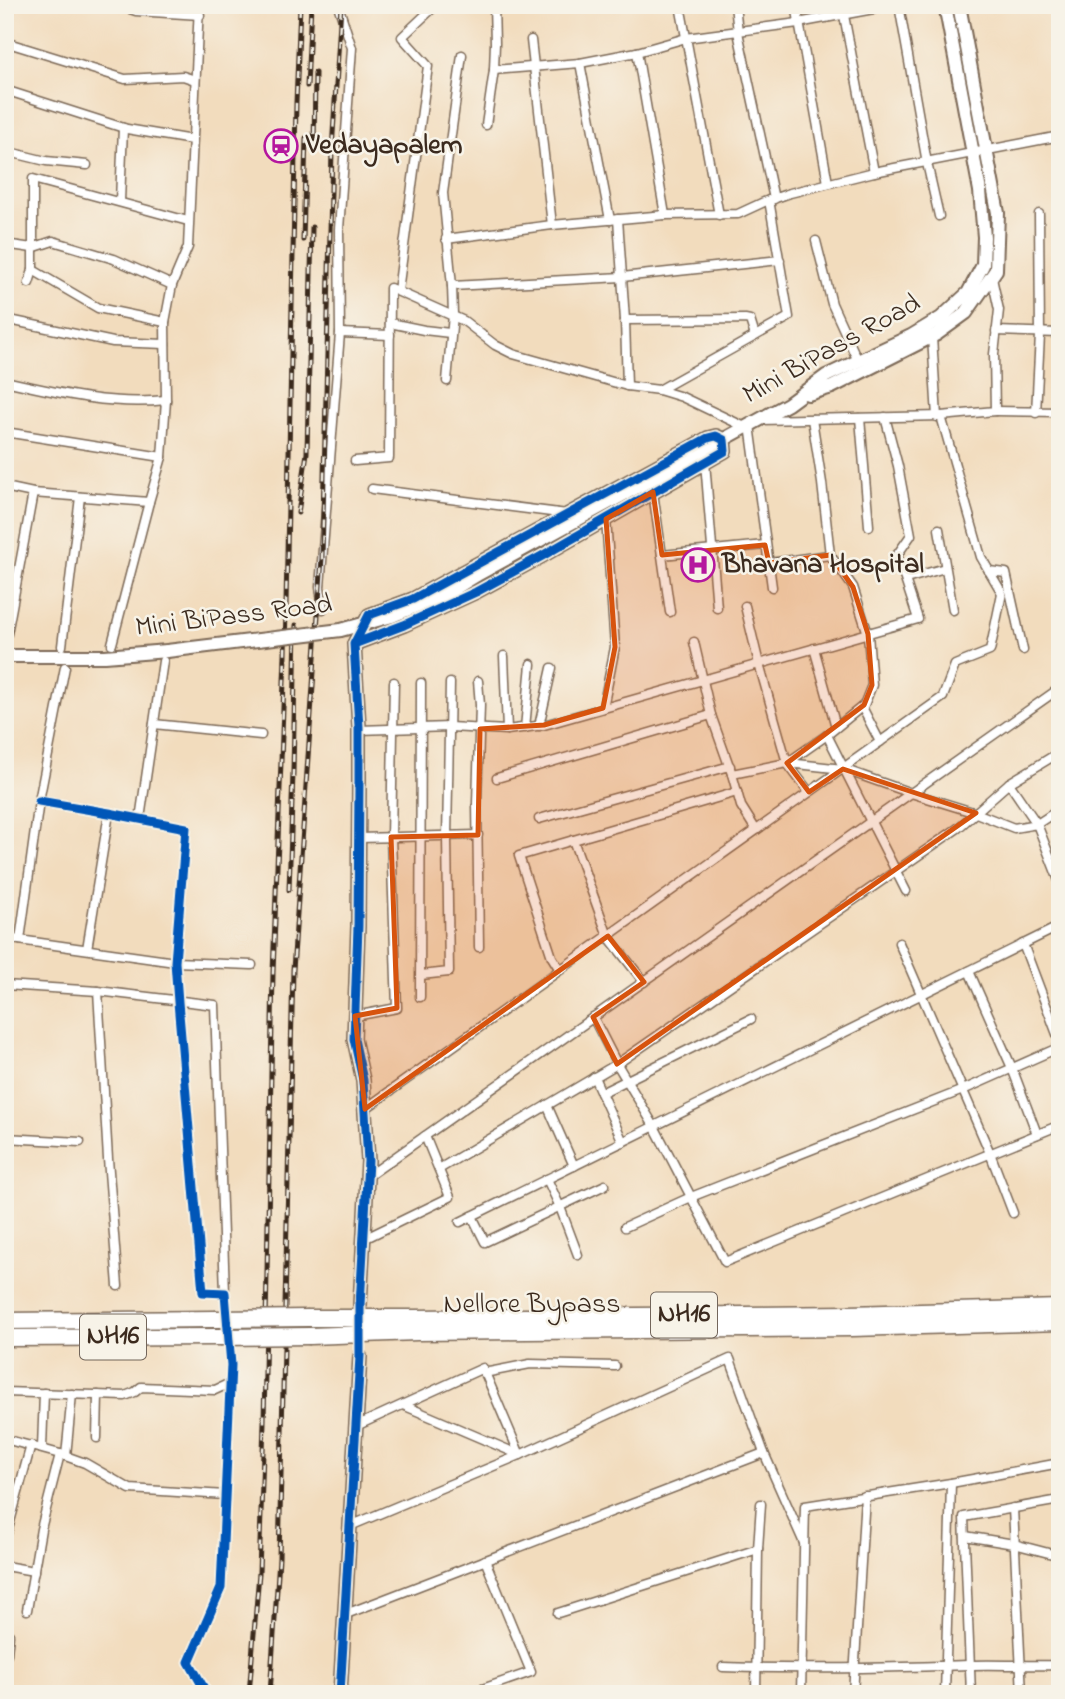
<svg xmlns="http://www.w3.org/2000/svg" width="1065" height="1699" viewBox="0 0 1065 1699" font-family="'Indie Flower',sans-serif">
	<rect width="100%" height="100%" fill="#f7f3e8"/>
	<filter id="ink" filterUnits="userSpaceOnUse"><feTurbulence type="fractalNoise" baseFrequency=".0143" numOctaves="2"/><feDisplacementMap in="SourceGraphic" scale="14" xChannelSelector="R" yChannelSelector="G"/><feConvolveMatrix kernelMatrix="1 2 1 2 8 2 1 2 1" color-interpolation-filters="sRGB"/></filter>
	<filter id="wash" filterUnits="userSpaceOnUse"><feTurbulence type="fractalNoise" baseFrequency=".00686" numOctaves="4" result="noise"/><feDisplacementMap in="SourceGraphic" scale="28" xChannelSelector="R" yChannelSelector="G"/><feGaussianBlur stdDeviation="1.57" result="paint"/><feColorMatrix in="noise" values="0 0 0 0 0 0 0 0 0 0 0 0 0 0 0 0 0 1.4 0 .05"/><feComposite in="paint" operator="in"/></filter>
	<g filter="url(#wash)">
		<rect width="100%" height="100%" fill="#f2dcbd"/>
	</g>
	<g filter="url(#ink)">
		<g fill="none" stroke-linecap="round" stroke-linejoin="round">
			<defs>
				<g id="street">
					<path d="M118 5 136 11 200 15"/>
					<path d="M680 5 719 215"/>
					<path d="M735 5 738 32 774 199"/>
					<path d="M796 5 828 183"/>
					<path d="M842 5 874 172"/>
					<path d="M899 5 927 163 939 216"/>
					<path d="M5 19 8 5"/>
					<path d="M531 40 552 225"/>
					<path d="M5 42 125 79 183 76 195 80"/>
					<path d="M637 52 665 215"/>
					<path d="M580 63 610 220"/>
					<path d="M494 70 580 63 637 52 686 38 798 23 895 5"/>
					<path d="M5 90 127 129 192 140"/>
					<path d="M486 125 494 70 495 43 494 5"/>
					<path d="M5 151 46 161 87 165"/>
					<path d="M120 201 123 128"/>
					<path d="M618 219 625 320 627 386"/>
					<path d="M446 239 552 225 665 215 738 214 764 202 790 193 874 172 1060 136"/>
					<path d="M816 241 832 304 858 361"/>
					<path d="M5 244 32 248 53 241 114 259 172 285 188 247 199 5"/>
					<path d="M33 270 98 308 165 322 166 400 162 457 149 502 112 644"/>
					<path d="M29 283 33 270V179L188 221"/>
					<path d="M452 286 622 277 780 260"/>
					<path d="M398 291 428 66 402 37 436 5"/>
					<path d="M5 319 113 342 165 344"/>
					<path d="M625 320 745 319 750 320 755 336"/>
					<path d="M165 322 172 285"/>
					<path d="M390 323 424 330 450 333"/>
					<path d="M996 331 1060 333"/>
					<path d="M340 333 390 335"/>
					<path d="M932 337 937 417"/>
					<path d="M5 381C58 393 112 406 166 400"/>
					<path d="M447 381 453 315 452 286 443 193 462 55"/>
					<path d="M659 390 789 317 769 200"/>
					<path d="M995 411 1060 412"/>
					<path d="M1036 413 1040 335 1039 214"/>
					<path d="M860 418 869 526"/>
					<path d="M761 420 941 416 995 411 994 354 999 310 992 278"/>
					<path d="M750 425 772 587"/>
					<path d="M5 432 162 457"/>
					<path d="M355 461 389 458 390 288 464 321 495 345 513 354 627 386 659 390 682 397 745 427"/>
					<path d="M705 462 717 608"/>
					<path d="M5 487 33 493 149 502"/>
					<path d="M372 489 567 514"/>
					<path d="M653 492 670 612"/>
					<path d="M939 529 953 610"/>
					<path d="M662 555 765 545"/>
					<path d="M769 563 830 555"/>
					<path d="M989 571 1006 573 1023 650"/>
					<path d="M906 579 945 568"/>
					<path d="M745 606 759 664 787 763 809 792"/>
					<path d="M323 609 320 587 340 333 339 229 352 48 338 5"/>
					<path d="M694 642 711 715 732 774 741 806 756 830"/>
					<path d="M5 645 33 493"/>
					<path d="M62 646 80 497"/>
					<path d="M814 648 836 727"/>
					<path d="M504 656 507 730"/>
					<path d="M478 681 480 705 477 803 479 947"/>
					<path d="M862 707 880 742"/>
					<path d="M603 708 615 647 606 519"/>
					<path d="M154 724 261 735"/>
					<path d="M539 726 552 668"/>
					<path d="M525 728 531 664"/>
					<path d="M359 730 449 727 507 730 544 725 918 619 897 555 911 535 898 466 885 417"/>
					<path d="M827 735 906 891"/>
					<path d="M788 763 843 769 911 793 976 813 1014 828 1037 824 1060 883"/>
					<path d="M732 774 787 763 827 735 864 705 872 685 868 634 853 587 830 555 822 483 812 419"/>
					<path d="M497 778 711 715"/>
					<path d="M1009 783 1037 824 1060 809"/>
					<path d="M39 801 109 813 186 828 175 962 178 1002 203 1292 225 1293 231 1365 221 1588 189 1662 206 1692"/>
					<path d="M140 819 163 661"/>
					<path d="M539 819 730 766"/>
					<path d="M359 838 478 835"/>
					<path d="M573 840 608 936 644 982"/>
					<path d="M5 938 175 962 252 965"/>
					<path d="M20 940 39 801 65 667"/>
					<path d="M899 943 990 1153 1013 1213"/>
					<path d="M1023 944 1060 1042"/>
					<path d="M87 949 109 813"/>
					<path d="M560 970 552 957 519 856 737 792"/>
					<path d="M969 971 1012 1068 1037 1134"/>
					<path d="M421 975 449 972 447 837 450 683"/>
					<path d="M5 985 98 991 215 1005 225 1293"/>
					<path d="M98 991 108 1159 118 1286"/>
					<path d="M420 997 421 683"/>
					<path d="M355 1016 397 1008 391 837 394 682"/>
					<path d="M593 1017 617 1064 654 1126 725 1262 1060 1125"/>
					<path d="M594 1077 623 1142"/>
					<path d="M601 1093 751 1019"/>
					<path d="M547 1105 574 1166"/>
					<path d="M365 1109 943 697 955 665 990 651 1002 593 981 557 941 416"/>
					<path d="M5 1138 80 1142"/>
					<path d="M439 1169 617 1064 958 828 1009 783 1060 752"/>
					<path d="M367 1177 1060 688"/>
					<path d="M547 1179 560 1207 578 1255"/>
					<path d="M472 1216 485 1242 605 1185"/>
					<path d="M460 1222 1060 926"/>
					<path d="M625 1227 691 1197 963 1090 1060 1047"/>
					<path d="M364 1239 450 1197 425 1136"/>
					<path d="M484 1373 530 1364 615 1366"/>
					<path d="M5 1392 125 1396 135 1392 141 1387 215 1390 230 1383"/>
					<path d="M403 1405 520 1455 730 1359 764 1453 804 1543"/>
					<path d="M97 1438 98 1395"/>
					<path d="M5 1439 60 1454 85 1463 130 1489 225 1495"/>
					<path d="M42 1448 44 1393"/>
					<path d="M66 1456 72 1394"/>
					<path d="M1013 1508 1022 1694"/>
					<path d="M350 1526 520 1455 483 1368 356 1426"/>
					<path d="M965 1536 1014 1544 1060 1556"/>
					<path d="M5 1540 31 1445"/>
					<path d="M5 1566 34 1571"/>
					<path d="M27 1610 41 1529 60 1454"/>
					<path d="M558 1613 758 1549"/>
					<path d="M346 1614 764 1453"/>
					<path d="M5 1634 9 1635 7 1654 5 1653"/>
					<path d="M723 1667C805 1670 887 1668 969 1665 999 1664 1029 1666 1060 1665"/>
					<path d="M468 1694 531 1672 485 1560"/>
					<path d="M756 1694 758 1549 761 1504"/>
					<path d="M801 1694 805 1506 951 1483 1060 1463"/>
					<path d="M853 1694 865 1496"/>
					<path d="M945 1694 951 1483"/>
					<path d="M971 1694 964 1517 1060 1500"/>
				</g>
				<g id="secondary">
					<path d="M808 394 832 387 937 334 966 313 996 270 998 213 959 5"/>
					<path d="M475 576 788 404 826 376 911 336 941 318 968 293 983 265 984 237 980 191 945 5"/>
					<path d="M354 644 404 625 476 592 542 556 725 451 724 440 716 436 708 438 413 599 369 615 354 644 359 727V781L358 926 354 1039 363 1080 368 1161 360 1305"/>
					<path d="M5 656H105L167 651"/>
					<path d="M340 1694 360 1356"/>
				</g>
				<g id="highway">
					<path d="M308 1318H415L850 1314 1060 1308"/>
					<path d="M5 1321 215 1319"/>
					<path d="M310 1336 417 1332 852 1328 1060 1322"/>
					<path d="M5 1338 220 1337"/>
				</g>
			</defs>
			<!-- street casing -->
			<use href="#street" stroke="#7b6856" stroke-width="11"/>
			<!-- secondary casing -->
			<use href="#secondary" stroke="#7b6856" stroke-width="16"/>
			<!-- highway casing -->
			<use href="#highway" stroke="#7b6856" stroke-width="19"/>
			<!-- street -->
			<use href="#street" stroke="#fff" stroke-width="8"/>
			<!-- secondary -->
			<use href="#secondary" stroke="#fff" stroke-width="12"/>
			<!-- highway -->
			<use href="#highway" stroke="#fff" stroke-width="16"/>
			<defs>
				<g id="rail">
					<path d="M307 86 311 5"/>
					<path d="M314 150 315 73"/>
					<path d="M303 240 306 138"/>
					<path d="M298 513 307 453 312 227"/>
					<path d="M289 890 293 773 296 625"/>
					<path d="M249 1694 259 1573 264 1422 273 973 285 655 296 103 300 5"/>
					<path d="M270 1694 279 1558 293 970 322 558 332 150 341 5"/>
				</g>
			</defs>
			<!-- rail casing -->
			<use href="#rail" stroke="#3b2a1e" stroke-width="5"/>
			<!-- rail -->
			<use href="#rail" stroke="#f7f3e8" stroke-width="2.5" stroke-dasharray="8" stroke-linecap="butt"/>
			<defs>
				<path id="secondary-bridge" d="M167 651 341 630 392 616 447 593 475 576"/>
				<g id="highway-bridge">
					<path d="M215 1319 308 1318"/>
					<path d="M220 1337 310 1336"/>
				</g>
			</defs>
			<!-- secondary-bridge casing -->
			<use href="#secondary-bridge" stroke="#7b6856" stroke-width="16" stroke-linecap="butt"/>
			<!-- highway-bridge casing -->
			<use href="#highway-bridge" stroke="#7b6856" stroke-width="19" stroke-linecap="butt"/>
			<!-- secondary-bridge -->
			<use href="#secondary-bridge" stroke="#fff" stroke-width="12"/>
			<!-- highway-bridge -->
			<use href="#highway-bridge" stroke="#fff" stroke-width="16"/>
			<defs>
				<g id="cycleway">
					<path d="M39 801 109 813 186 828 175 962 178 1002 203 1292 225 1293 231 1365 221 1588 189 1662 206 1692"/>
					<path d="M340 1694 360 1356V1305L368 1161 363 1080 354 1039 358 926 359 781V727L354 644 369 615 413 599 708 438 716 436 724 440 725 451 542 556 476 592 404 625 354 644"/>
				</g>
			</defs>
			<!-- cycleway casing -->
			<use href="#cycleway" stroke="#f7f3e8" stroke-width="13"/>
			<!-- cycleway -->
			<use href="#cycleway" stroke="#0057b8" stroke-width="9"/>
		</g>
	</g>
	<!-- marked area -->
	<path fill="#d7540e" fill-opacity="0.2" stroke="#d7540e" stroke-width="5" stroke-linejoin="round" d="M653 492 662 555 765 545 769 563 830 555 853 587 868 634 872 685 864 705 787 763 809 792 843 769 976 813 617 1064 593 1017 644 982 608 936 365 1109 355 1016 397 1008 391 837 478 835 480 729 544 725 603 708 615 647 606 519Z"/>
	<!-- icons -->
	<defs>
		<symbol id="station-ring" viewBox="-11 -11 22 22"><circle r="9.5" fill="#f7f3e8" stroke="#b5179e" stroke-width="1.5"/><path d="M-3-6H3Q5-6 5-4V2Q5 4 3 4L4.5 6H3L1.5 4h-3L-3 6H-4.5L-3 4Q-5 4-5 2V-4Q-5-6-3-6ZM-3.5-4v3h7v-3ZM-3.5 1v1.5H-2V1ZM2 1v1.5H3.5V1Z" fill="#b5179e"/></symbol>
		<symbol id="hospital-ring" viewBox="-11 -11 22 22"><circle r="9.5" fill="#f7f3e8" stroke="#b5179e" stroke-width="1.5"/><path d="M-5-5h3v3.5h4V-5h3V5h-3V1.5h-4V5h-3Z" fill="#b5179e"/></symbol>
	</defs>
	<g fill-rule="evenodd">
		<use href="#station-ring" x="262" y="127" width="38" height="38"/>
		<use href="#hospital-ring" x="679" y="546" width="38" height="38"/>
	</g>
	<g text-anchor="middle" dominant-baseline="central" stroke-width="5" stroke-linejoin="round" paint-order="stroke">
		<!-- shield labels -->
		<g fill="#f7f3e8" stroke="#73665b" stroke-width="2">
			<rect x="651" y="1292.5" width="66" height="45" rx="5"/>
			<rect x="80" y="1314.5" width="66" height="45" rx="5"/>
		</g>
		<g font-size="26" font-weight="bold" fill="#3b2a1e">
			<text x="684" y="1315">NH16</text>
			<text x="113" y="1337">NH16</text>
		</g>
		<!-- poi labels -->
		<g font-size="28" font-weight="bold" fill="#3b2a1e" stroke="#f7f3e8" text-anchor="start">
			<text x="306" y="146">Vedayapalem</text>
			<text x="722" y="565">Bhavana Hospital</text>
		</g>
		<!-- street labels -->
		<g font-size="28" fill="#3b2a1e" stroke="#f7f3e8">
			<text transform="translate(832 350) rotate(-29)">Mini BiPass Road</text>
			<text transform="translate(234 617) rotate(-7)">Mini BiPass Road</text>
			<text x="532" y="1305">Nellore Bypass</text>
		</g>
	</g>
	<!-- margin -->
	<rect width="1065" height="1699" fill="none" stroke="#f7f3e8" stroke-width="28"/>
</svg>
